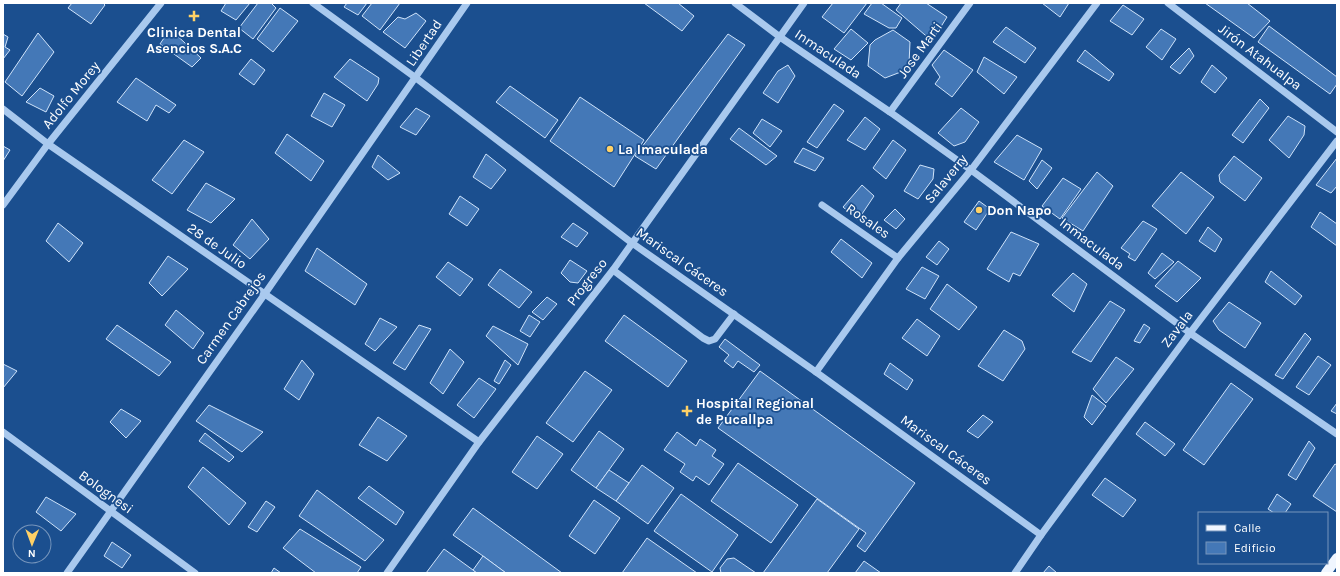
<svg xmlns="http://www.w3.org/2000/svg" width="1340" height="576" viewBox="0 0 1340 576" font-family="Karla,sans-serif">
	<rect width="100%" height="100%" fill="#1b4f8f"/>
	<!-- building -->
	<g fill="#4478b7" stroke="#cfe3fa">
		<path d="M72 3H103L105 5 91 24 68 8Z"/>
		<path d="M226 3H250L236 20 221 11Z"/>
		<path d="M258 3H271L276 8 253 39 239 28Z"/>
		<path d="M347 3H367L358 15 344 7Z"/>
		<path d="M372 3H400L380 30 362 16Z"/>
		<path d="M644 3H678L694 16 682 31Z"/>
		<path d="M833 3H867L844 33 822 17Z"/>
		<path d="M872 3H881L902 18 896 28H889L864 14Z"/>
		<path d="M901 3H926L947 17 932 41 896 10Z"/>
		<path d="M1042 3H1069L1060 17Z"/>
		<path d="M1205 3H1247L1270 21 1254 38Z"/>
		<path d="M1123 5 1144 19 1132 35 1110 21Z"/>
		<path d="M280 8 298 21 273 52 257 39Z"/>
		<path d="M416 13 426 21 405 48 383 32 398 17 405 19Z"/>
		<path d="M1269 26 1337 77V84L1330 94 1258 42Z"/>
		<path d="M1006 27 1036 48 1025 63 993 42Z"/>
		<path d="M170 29 201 58 192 67 160 44Z"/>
		<path d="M851 29 868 43 851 60 834 49Z"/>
		<path d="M1161 29 1176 39 1162 60 1146 47Z"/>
		<path d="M893 30 910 42 909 64 906 70 885 78 868 66 870 45 875 40Z"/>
		<path d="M38 33 54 52 22 96 5 82Z"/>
		<path d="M3 34 8 37 5 47 10 50 3 59Z"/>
		<path d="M728 34 745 45 656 169 635 156Z"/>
		<path d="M1189 48 1194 56 1180 74 1170 67Z"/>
		<path d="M944 50 973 70 952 97 935 84 940 77 932 65Z"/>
		<path d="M1085 50 1114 74 1109 81 1077 61Z"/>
		<path d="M984 57 1017 77 1004 94 977 72Z"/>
		<path d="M251 59 265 70 254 85 239 74Z"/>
		<path d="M350 59 379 78 378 84 367 101 334 77Z"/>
		<path d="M788 65 795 76 778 103 763 93 778 71Z"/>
		<path d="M1212 65 1227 78 1215 93 1201 82Z"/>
		<path d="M136 78 176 105 169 113 156 105 147 121 117 102Z"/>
		<path d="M510 86 558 120 545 138 496 102Z"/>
		<path d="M40 88 54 96 46 112 26 102Z"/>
		<path d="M324 93 345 105 332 127 311 116Z"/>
		<path d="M580 97 644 140 614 187 550 141Z"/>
		<path d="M1260 99 1269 108 1243 143 1232 135Z"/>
		<path d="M834 104 844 111 817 148 807 142Z"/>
		<path d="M416 108 430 116 416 135 400 127Z"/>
		<path d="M961 108 979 122 965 142 954 146 938 133Z"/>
		<path d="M1288 116 1305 126 1304 135 1289 158 1269 140Z"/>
		<path d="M865 117 880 129 865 150 847 140Z"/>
		<path d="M762 119 782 131 770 147 753 133Z"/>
		<path d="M739 128 777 156 766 165 730 139Z"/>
		<path d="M287 134 324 161 311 181 275 153Z"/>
		<path d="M1017 135 1042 149 1024 180 994 162Z"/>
		<path d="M184 140 204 152 172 194 152 180Z"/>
		<path d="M893 140 906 150 886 179 873 168Z"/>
		<path d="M3 146 10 150 3 161Z"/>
		<path d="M803 148 824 158 815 171 794 162Z"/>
		<path d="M486 154 506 170 491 189 473 177Z"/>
		<path d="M378 155 400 173 388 180 372 167Z"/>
		<path d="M1234 156 1262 178 1245 201 1220 182 1219 175Z"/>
		<path d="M1337 158V186L1331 193 1316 185Z"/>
		<path d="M1042 160 1052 168 1037 189 1029 181Z"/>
		<path d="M920 165 934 169 933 179 918 199 904 191Z"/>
		<path d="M1097 172 1113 186 1083 231 1062 218Z"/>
		<path d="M1181 172 1214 197 1186 234 1152 206Z"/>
		<path d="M1063 178 1081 189 1060 219 1042 206Z"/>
		<path d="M206 183 235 199 211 223 187 210Z"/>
		<path d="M862 185 874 196 858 220 843 207Z"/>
		<path d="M460 196 479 209 467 226 449 214Z"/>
		<path d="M979 201 990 209 976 230 964 222Z"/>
		<path d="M895 209 905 219 896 229 884 220Z"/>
		<path d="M1320 212 1337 224V246L1311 227Z"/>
		<path d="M252 219 269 239 250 259 233 245Z"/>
		<path d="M1143 221 1157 229 1135 261 1128 257 1130 254 1121 248Z"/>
		<path d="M58 223 83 243 69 262 46 241Z"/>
		<path d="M573 223 588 233 577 247 561 237Z"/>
		<path d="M1208 227 1222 239 1215 252 1199 241Z"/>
		<path d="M1011 232 1039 244 1020 276 1013 273 1009 282 987 269Z"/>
		<path d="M841 239 872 263 862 278 831 252Z"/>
		<path d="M939 241 949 249 937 265 926 257Z"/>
		<path d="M317 248 367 284 355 305 305 271Z"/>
		<path d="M1162 253 1174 262 1155 279 1148 273Z"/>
		<path d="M168 256 188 269 162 296 149 283Z"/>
		<path d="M570 260 587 271 578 283 570 282 561 273Z"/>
		<path d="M1178 261 1201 278 1177 302 1155 286Z"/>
		<path d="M448 262 473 279 460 296 436 277Z"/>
		<path d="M922 267 939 276 925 299 906 289Z"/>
		<path d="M500 269 532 292 519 308 488 285Z"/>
		<path d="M1271 271 1302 296 1295 305 1265 282Z"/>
		<path d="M1073 273 1087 284 1074 312 1052 295Z"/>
		<path d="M947 284 977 307 959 330 930 309Z"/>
		<path d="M547 297 557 304 543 320 532 312Z"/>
		<path d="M1110 301 1125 310 1091 362 1072 352Z"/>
		<path d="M1229 302 1261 323 1245 348 1219 330 1213 321Z"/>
		<path d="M176 310 204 333 193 349 165 325Z"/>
		<path d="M529 315 540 322 530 337 520 331Z"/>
		<path d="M624 315 687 361 668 387 605 341Z"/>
		<path d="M380 318 397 327 375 351 365 344Z"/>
		<path d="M917 319 940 336 927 356 902 338Z"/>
		<path d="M1144 324 1150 328 1140 343 1134 341Z"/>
		<path d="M117 325 171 362 159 376 106 339Z"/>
		<path d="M419 325 431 329 405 370 393 363Z"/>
		<path d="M493 326 528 344 518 365 486 336Z"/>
		<path d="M1004 330 1022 341 1025 349 1003 381 978 366Z"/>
		<path d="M1305 333 1311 339 1283 379 1275 375Z"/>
		<path d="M725 339 760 365 754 372 738 361 733 368 724 361 729 355 719 347Z"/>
		<path d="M450 349 464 362 443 394 430 383Z"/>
		<path d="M1318 356 1331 365 1309 395 1296 387Z"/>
		<path d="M1116 357 1134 369 1106 403 1093 389Z"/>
		<path d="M302 360 314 374 299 400 284 389Z"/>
		<path d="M505 360 511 365 499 384 494 381Z"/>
		<path d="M890 363 913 380 907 390 884 374Z"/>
		<path d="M3 364 17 371 3 388Z"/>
		<path d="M585 371 612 390 573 442 546 423Z"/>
		<path d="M760 371 915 483 865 552 857 546 866 533 718 428Z"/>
		<path d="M479 378 496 389 474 418 457 405Z"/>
		<path d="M1231 383 1253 399 1204 465 1183 450Z"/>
		<path d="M1092 395 1106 406 1092 425 1084 417Z"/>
		<path d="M1337 403V414L1331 411Z"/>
		<path d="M209 405 263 432 242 452 196 421Z"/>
		<path d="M121 409 141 421 126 438 110 422Z"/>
		<path d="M983 415 993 422 978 438 967 431Z"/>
		<path d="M378 417 407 436 387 461 359 445Z"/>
		<path d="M1145 422 1175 444 1165 456 1136 434Z"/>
		<path d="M599 431 624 449 596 488 571 470Z"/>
		<path d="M677 432 696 446 700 439 716 450 712 456 724 464 709 485 696 476 693 481 680 472 685 464 664 450Z"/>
		<path d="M205 433 234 457 229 462 199 441Z"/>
		<path d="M537 436 563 454 537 489 512 472Z"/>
		<path d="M1309 441 1315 448 1296 480 1288 475Z"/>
		<path d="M738 463 798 505 771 543 711 501Z"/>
		<path d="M1335 464 1337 465V512L1313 496Z"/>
		<path d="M642 465 674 488 648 524 616 501Z"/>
		<path d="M203 467 246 503 229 525 188 487Z"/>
		<path d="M609 470 629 483 616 501 596 488Z"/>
		<path d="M1105 478 1136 500 1123 517 1092 495Z"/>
		<path d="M369 486 404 512 396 525 358 498Z"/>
		<path d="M317 490 384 540 365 561 299 516Z"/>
		<path d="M681 494 738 535 712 572 654 531Z"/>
		<path d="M1277 494 1291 504 1285 513H1274L1268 509Z"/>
		<path d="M46 497 76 514 61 531 36 512Z"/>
		<path d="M817 499 859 529 827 573H763Z"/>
		<path d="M594 500 620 518 595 554 569 536Z"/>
		<path d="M266 501 275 507 257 532 248 527Z"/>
		<path d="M473 508 562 573H506L483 556 453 535Z"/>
		<path d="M300 529 361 567 357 573H316L283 548Z"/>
		<path d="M647 538 697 573H622Z"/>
		<path d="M112 542 131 555 122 568 104 556Z"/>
		<path d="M444 549 473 570 477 573H426Z"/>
		<path d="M483 556 506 573H477L473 570Z"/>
		<path d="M734 558 756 573H721L720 568 727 559Z"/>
		<path d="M864 561 881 573H855Z"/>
		<path d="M1049 566 1057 573H1043Z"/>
		<path d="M274 568 281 573H271Z"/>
	</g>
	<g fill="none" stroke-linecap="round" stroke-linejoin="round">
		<!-- minor -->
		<g stroke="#a9c9ee" stroke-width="7">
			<path d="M313 3 416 78 632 243 816 372 1041 535"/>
			<path d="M735 3 780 37 890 112 971 170 1190 333 1337 434"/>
			<path d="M1168 3 1337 132"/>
			<path d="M3 109 48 144 479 442"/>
			<path d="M890 112 970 3"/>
			<path d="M3 205 48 144 161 3"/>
			<path d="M822 205 898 258"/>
			<path d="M613 270 703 338 709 341 715 339 734 314"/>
			<path d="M816 372 898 258 971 170 1097 3"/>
			<path d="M3 432 195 573"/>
			<path d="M67 573 264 295 467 3"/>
			<path d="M387 573 479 442 613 270 804 3"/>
			<path d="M1015 573 1041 535 1190 333 1337 141"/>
		</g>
		<!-- major -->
		<path stroke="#f0f6ff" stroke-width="10" d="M1326 573 1337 558"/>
	</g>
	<!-- markers -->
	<g fill="#ffd166" stroke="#1b4f8f" stroke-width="1.5">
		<path d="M192 10h4v4h4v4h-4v4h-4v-4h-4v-4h4z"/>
		<circle cx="610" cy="149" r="4"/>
		<circle cx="979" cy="210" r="4"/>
		<path d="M685 405h4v4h4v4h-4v4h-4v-4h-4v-4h4z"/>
	</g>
	<g text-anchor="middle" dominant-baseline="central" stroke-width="3.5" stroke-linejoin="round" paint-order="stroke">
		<!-- poi labels -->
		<g font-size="14" font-weight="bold" fill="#fff" stroke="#1b4f8f" text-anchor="start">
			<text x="194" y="32" text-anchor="middle">Clinica Dental<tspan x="194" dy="16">Asencios S.A.C</tspan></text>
			<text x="618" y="149">La Imaculada</text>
			<text x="987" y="210">Don Napo</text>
			<text x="696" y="403">Hospital Regional<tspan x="696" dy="16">de Pucallpa</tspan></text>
		</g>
		<!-- street labels -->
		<g font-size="14" fill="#fff" stroke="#1b4f8f">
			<text transform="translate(424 43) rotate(-56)">Libertad</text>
			<text transform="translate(920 50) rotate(-54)">Jose Marti</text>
			<text transform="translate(828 54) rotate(34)">Inmaculada</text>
			<text transform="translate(1260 57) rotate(37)">Jirón Atahualpa</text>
			<text transform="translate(71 95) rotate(-51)">Adolfo Morey</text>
			<text transform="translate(946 179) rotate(-51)">Salaverry</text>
			<text transform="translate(868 221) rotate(35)">Rosales</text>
			<text transform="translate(1092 244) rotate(37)">Inmaculada</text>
			<text transform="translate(217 246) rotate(35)">28 de Julio</text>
			<text transform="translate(682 262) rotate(35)">Mariscal Cáceres</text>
			<text transform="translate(587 282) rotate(-52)">Progreso</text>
			<text transform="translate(231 318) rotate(-55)">Carmen Cabrejos</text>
			<text transform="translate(1177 329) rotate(-53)">Zavala</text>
			<text transform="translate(946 450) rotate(36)">Mariscal Cáceres</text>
			<text transform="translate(106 492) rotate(36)">Bolognesi</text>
		</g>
	</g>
	<!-- border -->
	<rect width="1340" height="576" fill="none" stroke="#ffffff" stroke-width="8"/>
	<!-- legend -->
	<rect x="1198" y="512" width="130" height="52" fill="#1b4f8f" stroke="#7695bc"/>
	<rect x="1206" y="525" width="20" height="6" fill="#f0f6ff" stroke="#7695bc"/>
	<text x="1234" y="532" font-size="12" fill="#ffffff">Calle</text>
	<rect x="1206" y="542" width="20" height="12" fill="#4478b7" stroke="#7695bc"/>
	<text x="1234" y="552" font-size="12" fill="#ffffff">Edificio</text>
	<!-- north arrow -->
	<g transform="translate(32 544) rotate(181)"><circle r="19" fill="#1b4f8f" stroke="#7695bc"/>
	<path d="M0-3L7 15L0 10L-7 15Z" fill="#ffd166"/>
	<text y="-6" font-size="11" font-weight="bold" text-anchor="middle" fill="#ffffff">N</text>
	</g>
</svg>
